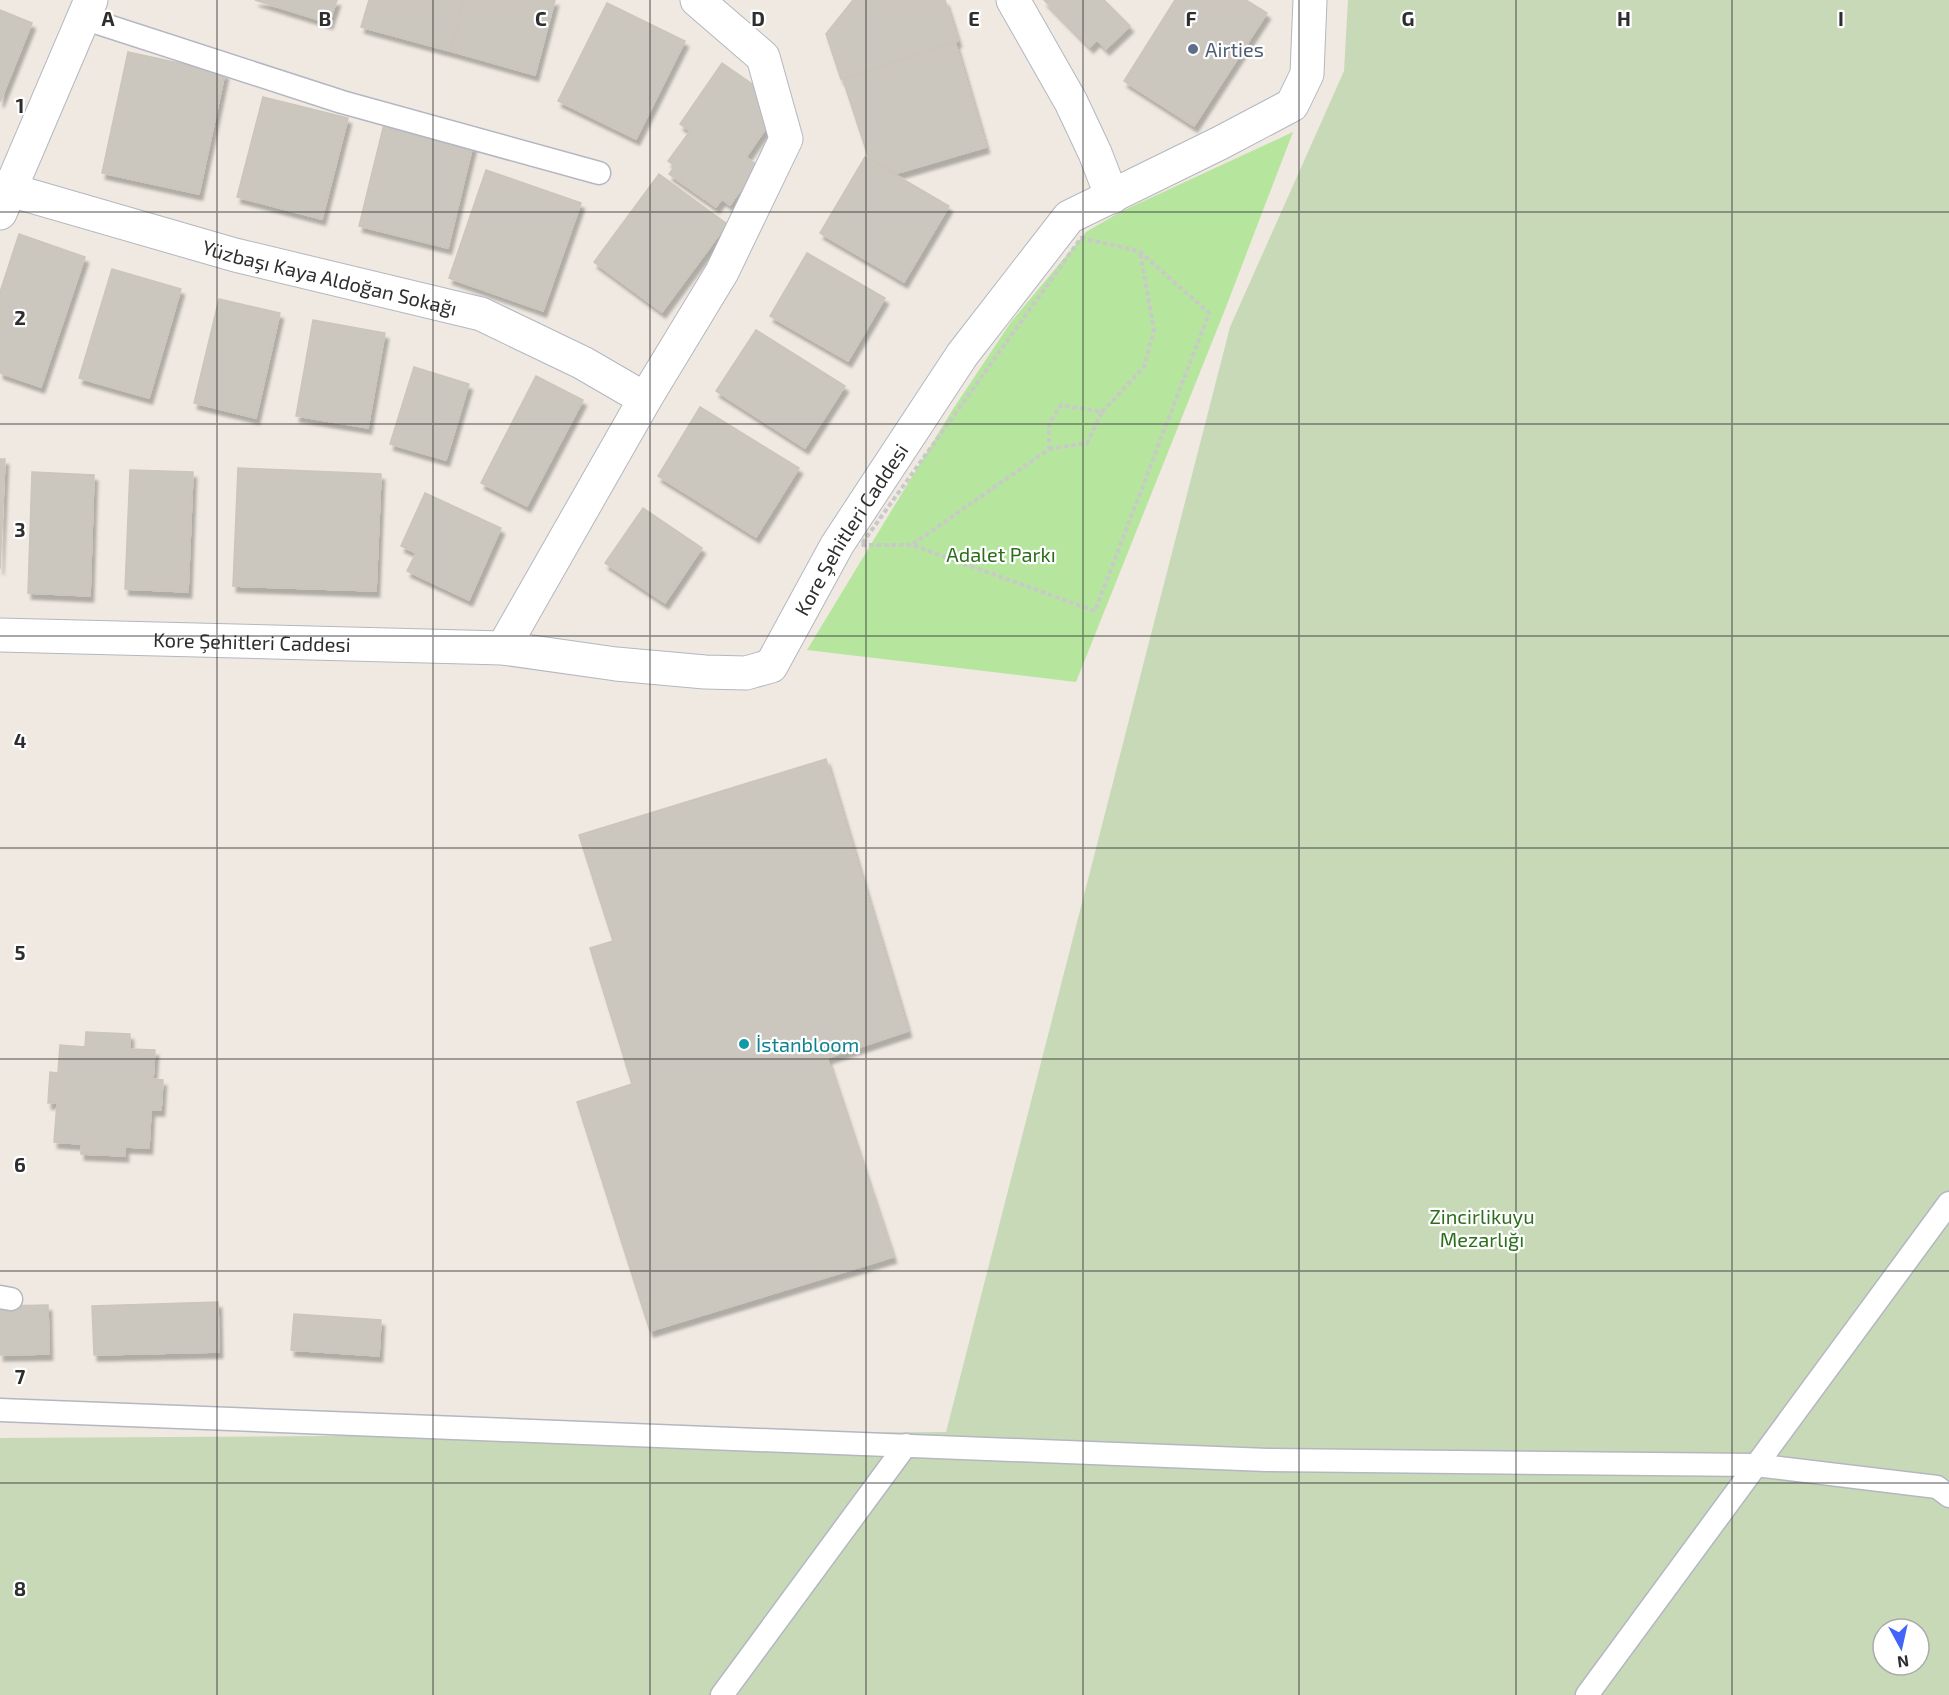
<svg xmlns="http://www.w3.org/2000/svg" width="1949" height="1695" viewBox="0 0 1949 1695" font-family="'Exo 2',sans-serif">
	<defs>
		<filter id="shadow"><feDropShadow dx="3.5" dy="6" stdDeviation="1.5" flood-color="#0004"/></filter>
	</defs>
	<rect width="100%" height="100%" fill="#efe9e1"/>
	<!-- green -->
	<path fill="#b6e59e" d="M1293 132 1226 307 1076 682 807 650 953 409 1011 322 1086 232 1120 212Z"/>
	<!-- cemetery -->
	<path fill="#c8d9b8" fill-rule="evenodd" d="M1348 0H1949V1695H0V1438L946 1432 1230 327 1344 71ZM1883 1629H1919V1665H1883Z"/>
	<!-- building -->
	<g fill="#cbc7bf" stroke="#cbc5ba" stroke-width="1.5" filter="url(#shadow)">
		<path d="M255 0H337L329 23Z"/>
		<path d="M369 0H464L450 51 361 27Z"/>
		<path d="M464 0H555L535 75 450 51Z"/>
		<path d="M853 0H945L958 41 841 79 826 34Z"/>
		<path d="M1044 0H1104L1130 26 1106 49 1097 40 1090 47Z"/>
		<path d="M1175 0H1246L1267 13 1194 126 1124 81Z"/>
		<path d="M607 3 685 41 636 139 558 101Z"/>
		<path d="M0 10 32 23 0 102Z"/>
		<path d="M955 42 986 147 898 173 869 159 843 80Z"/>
		<path d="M128 52 225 73 199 194 102 173Z"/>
		<path d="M722 63 771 97 760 113 771 121 746 157 758 166 730 205 722 199 716 207 669 174 675 166 668 161 690 131 680 124Z"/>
		<path d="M263 97 348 118 322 219 237 197Z"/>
		<path d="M384 124 473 145 448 248 359 226Z"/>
		<path d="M865 157 949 206 904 282 820 233Z"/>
		<path d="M486 170 581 203 543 311 449 278Z"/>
		<path d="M659 174 727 224 662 312 594 262Z"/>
		<path d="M19 234 85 257 41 387 0 373V292Z"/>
		<path d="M807 253 885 298 848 361 770 316Z"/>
		<path d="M112 269 181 289 149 398 79 378Z"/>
		<path d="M219 299 280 313 256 418 194 403Z"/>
		<path d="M313 320 385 333 368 428 296 416Z"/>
		<path d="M756 330 845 386 805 448 716 391Z"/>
		<path d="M414 367 469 384 446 460 390 444Z"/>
		<path d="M536 376 583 400 527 506 481 483Z"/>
		<path d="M700 407 799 468 756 537 658 476Z"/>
		<path d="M0 459H5L0 569Z"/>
		<path d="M238 468 381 474 376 591 233 586Z"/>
		<path d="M130 470 193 472 188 592 125 589Z"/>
		<path d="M32 472 94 475 90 596 28 593Z"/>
		<path d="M425 493 501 528 469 600 407 571 416 553 401 546Z"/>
		<path d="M643 508 702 548 665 603 605 563Z"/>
		<path d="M826 759 908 1031 827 1058 893 1257 650 1331 577 1102 632 1084 590 948 613 941 579 835Z"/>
		<path d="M86 1032 130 1034V1049L155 1050 153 1079 163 1080 161 1110H151L149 1148 125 1147V1156L81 1154V1144L54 1142 57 1103H48L50 1072 58 1073 60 1045 85 1047Z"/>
		<path d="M218 1302 219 1352 94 1355 92 1306Z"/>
		<path d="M48 1305 49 1354 0 1355V1306Z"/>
		<path d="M294 1314 381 1320 379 1356 291 1350Z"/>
	</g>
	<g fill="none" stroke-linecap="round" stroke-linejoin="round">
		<defs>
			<g id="lane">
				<path d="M83 18 342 102 599 173"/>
				<path d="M0 1297 11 1299"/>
				<path d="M0 1410 1267 1460 1755 1465 1937 1487 1949 1496"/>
				<path d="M722 1695 906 1445"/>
				<path d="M1587 1695 1949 1203"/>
			</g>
			<g id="street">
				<path d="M1013 0 1071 102 1095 153 1112 197"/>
				<path id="s1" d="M0 187 235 255 481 314 583 363 645 399"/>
				<path d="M0 213 91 0"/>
			</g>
			<g id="secondary">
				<path id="s2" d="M0 635 503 648 616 664 705 672 746 673 771 666 837 545 962 355 1069 217 1220 143 1292 105 1307 74 1310 0"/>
				<path d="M503 648 645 399 722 272 786 139 763 57 697 0"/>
			</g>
		</defs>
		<!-- lane casing -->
		<use href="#lane" stroke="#b4b7c1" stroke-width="25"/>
		<!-- street casing -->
		<use href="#street" stroke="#b4b7c1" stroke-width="35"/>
		<!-- secondary casing -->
		<use href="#secondary" stroke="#b4b7c1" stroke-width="35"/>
		<!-- path -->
		<g stroke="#c9c9c9" stroke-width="4" stroke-dasharray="4.5 3" stroke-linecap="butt">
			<path d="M1081 238 1139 251 1209 313 1095 611 912 545H861Z"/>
			<path d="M1049 449 1087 443 1102 412"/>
			<path d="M913 544 1049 449V424L1061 405 1102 412 1144 367 1154 330 1140 252"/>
		</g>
		<!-- lane -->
		<use href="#lane" stroke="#fff" stroke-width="22"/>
		<!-- street -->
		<use href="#street" stroke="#fff" stroke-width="33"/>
		<!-- secondary -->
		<use href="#secondary" stroke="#fff" stroke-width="33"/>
	</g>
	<!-- grid -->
	<path fill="none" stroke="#2e2e2e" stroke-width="1.5" stroke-opacity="0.55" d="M217 0V1695M433 0V1695M650 0V1695M866 0V1695M1083 0V1695M1299 0V1695M1516 0V1695M1732 0V1695M0 212H1949M0 424H1949M0 636H1949M0 848H1949M0 1059H1949M0 1271H1949M0 1483H1949"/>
	<!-- markers -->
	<circle fill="#5c6f8a" stroke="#fff" stroke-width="2" cx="1193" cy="49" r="6"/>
	<circle fill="#0f9aa8" stroke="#fff" stroke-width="2" cx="744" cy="1044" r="6"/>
	<g text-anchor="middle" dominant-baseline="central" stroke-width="4.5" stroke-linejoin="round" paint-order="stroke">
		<!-- service labels -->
		<g font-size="20" fill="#4e5e75" stroke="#fff" text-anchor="start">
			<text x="1205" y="49">Airties</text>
		</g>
		<!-- street labels -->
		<g font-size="20" fill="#2e2e2e" stroke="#fff">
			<text stroke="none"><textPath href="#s1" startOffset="342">Yüzbaşı Kaya Aldoğan Sokağı</textPath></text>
			<text stroke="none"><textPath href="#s2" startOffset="932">Kore Şehitleri Caddesi</textPath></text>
			<text stroke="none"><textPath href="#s2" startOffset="252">Kore Şehitleri Caddesi</textPath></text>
		</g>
		<!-- park labels -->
		<g font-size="20" fill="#2c6e1b" stroke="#fff">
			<text x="1001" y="554">Adalet Parkı</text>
			<text x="1482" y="1216">Zincirlikuyu<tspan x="1482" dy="23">Mezarlığı</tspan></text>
		</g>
		<!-- culture labels -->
		<g font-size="20" fill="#0d838f" stroke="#fff" text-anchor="start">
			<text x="756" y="1044">İstanbloom</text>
		</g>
	</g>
	<g font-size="20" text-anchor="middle" font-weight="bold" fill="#2e2e2e" stroke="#fff" stroke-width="4.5" stroke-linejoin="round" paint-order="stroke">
		<text x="108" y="26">A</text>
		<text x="325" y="26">B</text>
		<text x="541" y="26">C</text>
		<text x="758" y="26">D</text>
		<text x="974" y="26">E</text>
		<text x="1191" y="26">F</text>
		<text x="1408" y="26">G</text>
		<text x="1624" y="26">H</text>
		<text x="1841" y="26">I</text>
		<text x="20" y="113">1</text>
		<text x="20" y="325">2</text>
		<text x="20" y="537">3</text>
		<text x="20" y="748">4</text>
		<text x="20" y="960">5</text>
		<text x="20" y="1172">6</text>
		<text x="20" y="1384">7</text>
		<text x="20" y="1596">8</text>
	</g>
	<!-- north arrow -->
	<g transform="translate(1901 1647) rotate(172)"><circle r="28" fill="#ffffff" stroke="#ababab" stroke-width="1.5"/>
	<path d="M0-4.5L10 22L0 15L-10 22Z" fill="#4264fb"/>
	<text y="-9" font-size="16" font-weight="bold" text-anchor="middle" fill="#2e2e2e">N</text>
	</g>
</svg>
